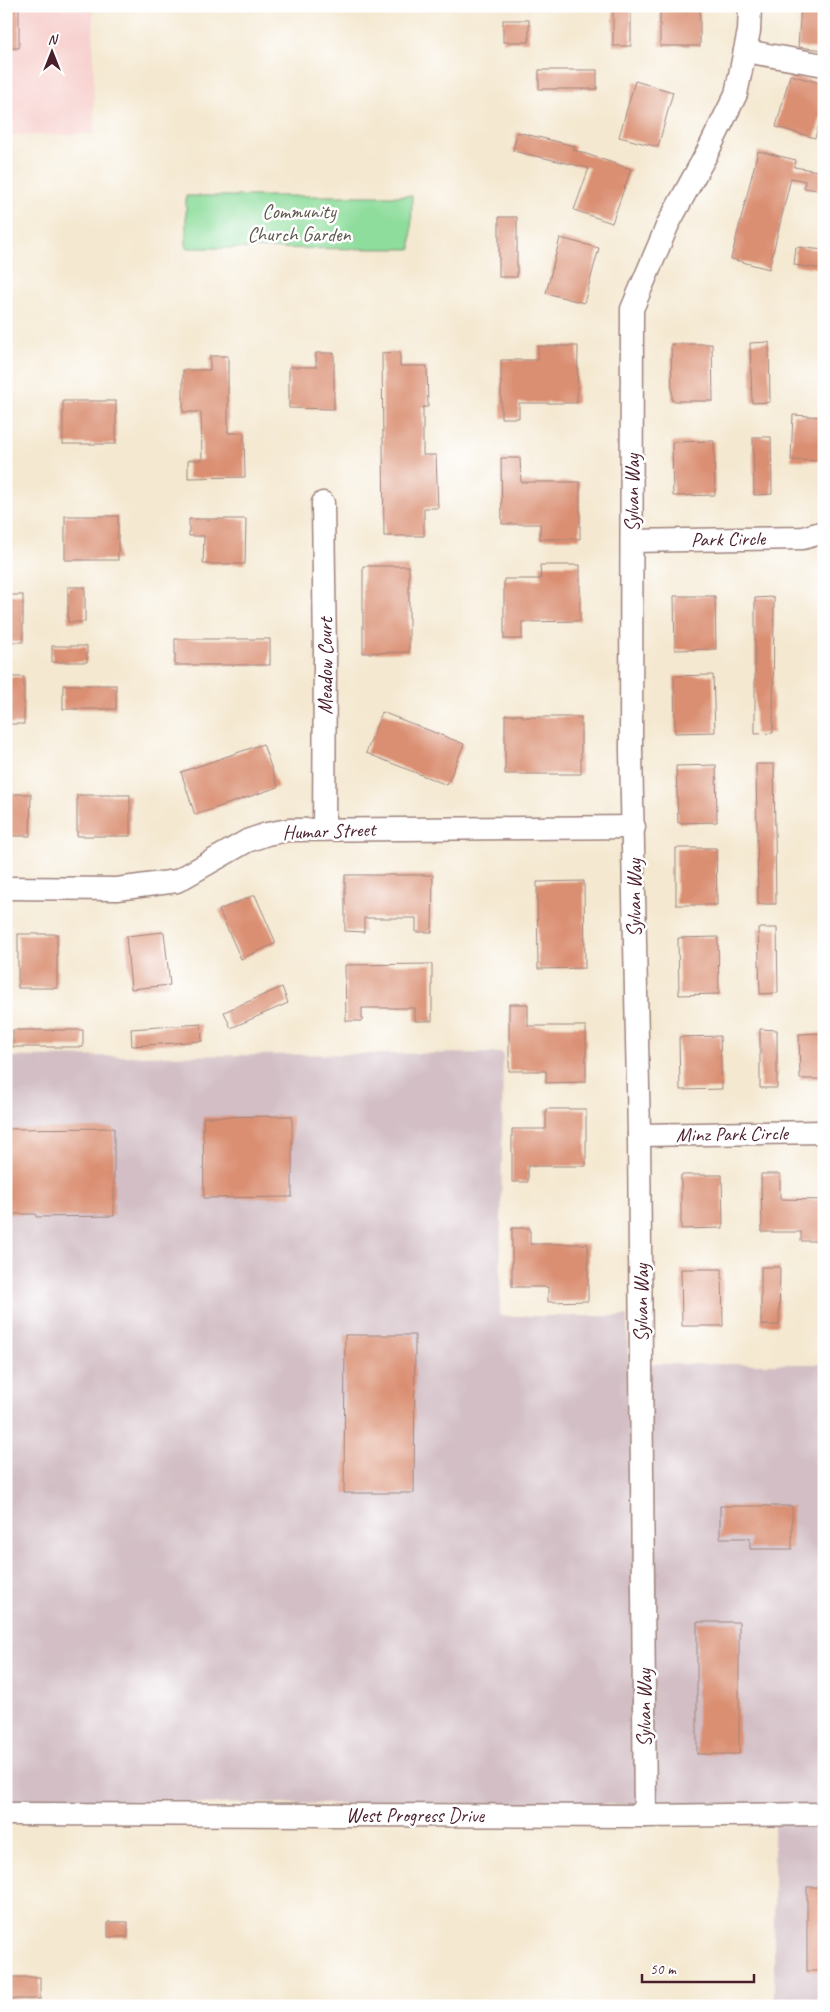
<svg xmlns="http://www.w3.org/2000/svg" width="830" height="2012" viewBox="0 0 830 2012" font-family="Caveat,sans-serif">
	<rect width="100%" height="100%" fill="#fff"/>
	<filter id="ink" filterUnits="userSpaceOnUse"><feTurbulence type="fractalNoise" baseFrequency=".02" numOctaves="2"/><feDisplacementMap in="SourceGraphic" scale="10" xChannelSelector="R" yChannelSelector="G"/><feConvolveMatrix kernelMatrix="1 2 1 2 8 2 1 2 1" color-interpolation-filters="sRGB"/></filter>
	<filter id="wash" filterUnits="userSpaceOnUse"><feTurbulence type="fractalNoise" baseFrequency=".0096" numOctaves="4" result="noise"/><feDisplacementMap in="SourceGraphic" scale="20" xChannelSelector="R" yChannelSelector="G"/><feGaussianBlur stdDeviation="1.12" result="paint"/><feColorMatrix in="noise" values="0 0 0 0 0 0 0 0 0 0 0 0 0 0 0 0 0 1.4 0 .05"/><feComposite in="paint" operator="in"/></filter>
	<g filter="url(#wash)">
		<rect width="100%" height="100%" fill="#f4e8d0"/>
		<!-- built -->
		<path fill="#f7d0ce" d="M6 6H93L94 134 6 135Z"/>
		<!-- industrial -->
		<path fill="#d2bec4" d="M503 1053 500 1316H627L628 1364H824V2006H774V1805L6 1803V1057Z"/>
		<!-- green -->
		<path fill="#8edd9c" stroke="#6c7e64" d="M186 196H412L411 249 186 248Z"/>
		<g id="blocks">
			<!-- building -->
			<g fill="#da8f72">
				<rect x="6" y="6" width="13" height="42"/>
				<rect x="613" y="6" width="18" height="40"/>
				<rect x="660" y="6" width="40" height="40"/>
				<path d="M801 6H824V50L798 47Z"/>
				<rect x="503" y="20" width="26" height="22"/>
				<rect x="539" y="70" width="58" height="19"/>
				<path d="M790 75 824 84V106L815 138 776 127Z"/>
				<path d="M635 81 673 92 658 147 619 137Z"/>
				<path d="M517 132 575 146 574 150 631 169 612 223 574 210 589 168 513 151Z"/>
				<path d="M758 151 796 160 794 167 824 172V191L804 188 805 181 791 178 769 269 731 259Z"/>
				<rect x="499" y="217" width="18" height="60"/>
				<path d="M560 238 599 248 584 303 546 293Z"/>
				<path d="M796 247 824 250V269L794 265Z"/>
				<path d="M769 342 770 402 752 403 750 343Z"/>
				<path d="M671 344H712L713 401H672Z"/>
				<path d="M538 346H578L577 403H519V418H501V360H538Z"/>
				<path d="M400 352V366H427L428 407H423V455H436L438 508H424V536H384L382 353Z"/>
				<path d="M316 353H334V409L289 408V367H316Z"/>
				<path d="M210 356H228V433H244L245 477 188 478V460H202L201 412H183V370H210Z"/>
				<rect x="63" y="401" width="53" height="43"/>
				<path d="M793 415 824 417V461L791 460Z"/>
				<path d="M753 437H771L772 494 754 495Z"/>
				<path d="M714 441 715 495 673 496 672 442Z"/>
				<path d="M501 458H520L521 482H580V539H540V524H502Z"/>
				<rect x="65" y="516" width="53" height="44"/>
				<path d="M189 519H246L245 564H203L204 536H189Z"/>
				<path d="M540 565H580V621L522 622V639H504V579H541Z"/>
				<path d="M363 566H409V652L363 653Z"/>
				<rect x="68" y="587" width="17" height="35"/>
				<rect x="6" y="595" width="17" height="47"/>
				<path d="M674 596H715L716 649 675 650Z"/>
				<path d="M774 597 773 733 755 734V598Z"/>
				<rect x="175" y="639" width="95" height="26"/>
				<rect x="52" y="646" width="35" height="16"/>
				<path d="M713 675 715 732 675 733 674 676Z"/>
				<rect x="6" y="677" width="18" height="47"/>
				<rect x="63" y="685" width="53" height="24"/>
				<path d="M382 712 464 744 447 785 366 753Z"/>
				<path d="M505 715H523V717H581V774H505Z"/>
				<path d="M263 744 278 787 195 815 181 772Z"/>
				<path d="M756 764H774L776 904H758Z"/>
				<path d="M716 765 717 822 678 823 676 766Z"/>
				<path d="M6 794H31L30 836H6Z"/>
				<rect x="77" y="795" width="53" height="41"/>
				<path d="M676 848H716L717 905H676Z"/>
				<path d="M345 875H433L432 932H416V918H364V932L345 931Z"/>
				<path d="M584 881 585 968 538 969 537 882Z"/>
				<path d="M255 895 276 943 241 959 219 910Z"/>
				<path d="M758 928H777L778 993 760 994Z"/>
				<path d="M164 932 170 985 131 989 126 936Z"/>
				<rect x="18" y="934" width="39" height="54"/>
				<path d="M718 937 719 994 679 995 678 938Z"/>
				<path d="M432 964V1021H415V1008H362V1021H346L345 965Z"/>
				<path d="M282 987 288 1003 231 1028 224 1012Z"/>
				<path d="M509 1004H528V1026H586V1082L546 1083V1071H509Z"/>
				<path d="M201 1024 202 1041 132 1046 131 1029Z"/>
				<path d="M760 1029 777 1030V1088H760Z"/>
				<rect x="13" y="1030" width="70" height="17"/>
				<path d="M824 1033V1079H800L799 1034Z"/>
				<path d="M720 1036 722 1089 680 1090 679 1037Z"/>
				<path d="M546 1109H586V1166H528V1182H512V1129H546Z"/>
				<path d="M292 1116V1197L204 1198 203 1117Z"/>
				<path d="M114 1128V1216L36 1217V1214H6V1129Z"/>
				<path d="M761 1174H780V1199L824 1200V1241H801V1232H762Z"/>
				<path d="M681 1175H722L723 1228 681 1229Z"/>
				<path d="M512 1228H530V1244H588V1301L548 1302V1287H512Z"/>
				<path d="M761 1267H780L779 1325H761Z"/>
				<path d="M681 1269H722L723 1326H682Z"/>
				<path d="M345 1335H415L414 1493H344Z"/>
				<path d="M720 1506H792V1549H750V1538H720Z"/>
				<rect x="697" y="1622" width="42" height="132"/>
				<rect x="807" y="1887" width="17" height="84"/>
				<rect x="108" y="1922" width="20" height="15"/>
				<rect x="6" y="1977" width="34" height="22"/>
			</g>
		</g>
	</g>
	<g filter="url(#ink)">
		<use href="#blocks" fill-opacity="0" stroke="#9f847e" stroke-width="1"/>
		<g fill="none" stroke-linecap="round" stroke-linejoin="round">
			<defs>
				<g id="minor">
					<path d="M745 51 824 65"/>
					<path d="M323 503 325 657 324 829"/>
					<path d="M632 541 803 538 824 532"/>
					<path d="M6 888 117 889 177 881 247 841 267 834 288 830 634 827"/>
					<path d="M639 1135 824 1132"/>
					<path d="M6 1814 645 1816 824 1814"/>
					<path d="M645 1816 639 1135 631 751 632 309 668 224 707 153 736 94 749 31 750 6"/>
				</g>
			</defs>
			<!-- minor casing -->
			<use href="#minor" stroke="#9f847e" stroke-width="25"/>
			<!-- minor -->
			<use href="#minor" stroke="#fff" stroke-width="22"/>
		</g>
	</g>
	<g text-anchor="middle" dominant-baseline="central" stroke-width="5" stroke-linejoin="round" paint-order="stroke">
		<!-- park labels -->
		<g font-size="20" fill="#5e584d" stroke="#fff">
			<text x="299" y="211">Community<tspan x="299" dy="23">Church Garden</tspan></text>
		</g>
		<!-- street labels -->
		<g font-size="20" fill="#4a1f2b" stroke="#fff">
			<text transform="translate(632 493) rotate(-90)">Sylvan Way</text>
			<text transform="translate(728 539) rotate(-1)">Park Circle</text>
			<text transform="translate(325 666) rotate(-90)">Meadow Court</text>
			<text transform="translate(329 831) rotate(-2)">Humar Street</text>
			<text transform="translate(634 898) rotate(-90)">Sylvan Way</text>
			<text transform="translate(732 1134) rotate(-1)">Minz Park Circle</text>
			<text transform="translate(641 1303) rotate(-90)">Sylvan Way</text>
			<text transform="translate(644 1708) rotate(-90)">Sylvan Way</text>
			<text x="415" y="1815">West Progress Drive</text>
		</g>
	</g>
	<!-- margin -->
	<rect width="830" height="2012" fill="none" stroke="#fff" stroke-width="25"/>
	<!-- north arrow -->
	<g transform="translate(52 52)" stroke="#ffffff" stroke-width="4" paint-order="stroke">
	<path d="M0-4L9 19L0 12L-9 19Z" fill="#4a1f2b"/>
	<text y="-8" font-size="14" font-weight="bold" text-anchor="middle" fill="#4a1f2b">N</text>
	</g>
	<!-- scale -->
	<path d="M642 1974v8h112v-8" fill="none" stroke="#4a1f2b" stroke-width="2.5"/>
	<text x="650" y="1974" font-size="15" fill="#4a1f2b" stroke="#ffffff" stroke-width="4" paint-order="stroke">50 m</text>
</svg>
